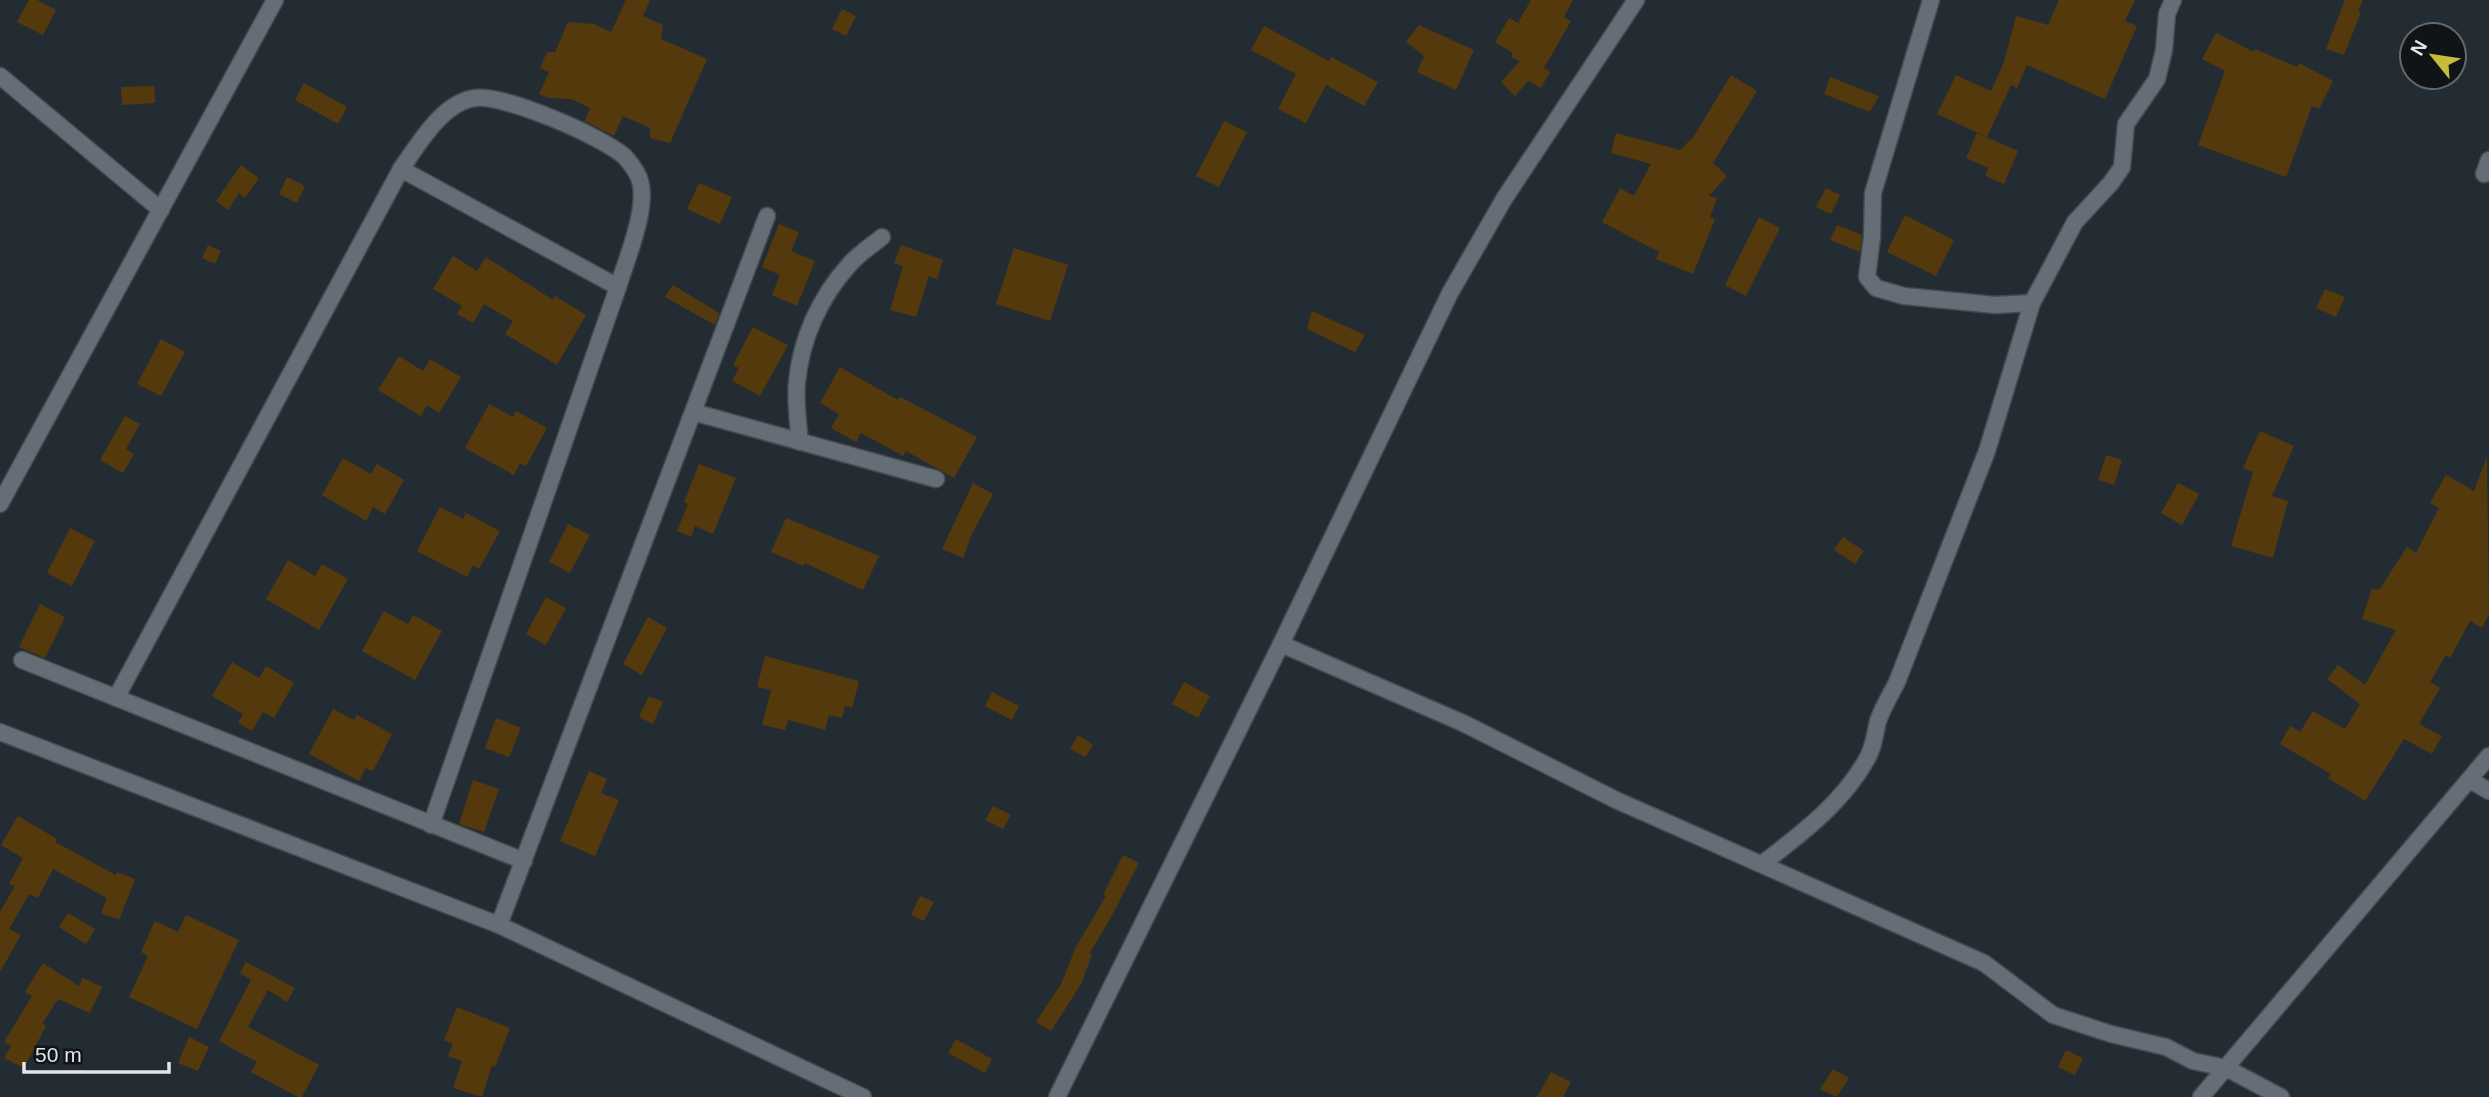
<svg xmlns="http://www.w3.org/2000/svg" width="2489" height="1097" viewBox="0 0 2489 1097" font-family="Arial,sans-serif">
	<rect width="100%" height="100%" fill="#242c33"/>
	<!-- building -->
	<g fill="#54390d">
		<path d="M29 0H37L56 10 43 35 17 22Z"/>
		<path d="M626 0H650L643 16 663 25 661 39 707 59 670 143 650 138V128L623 116 614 136 585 121 590 108 571 99 549 98 539 94 549 72 540 68 547 52H555L568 22 594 24 611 32Z"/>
		<path d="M1531 0H1573L1564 17 1571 21 1544 68 1550 72 1541 88 1528 81 1515 96 1501 82 1520 61 1511 57 1513 53 1495 42 1509 18 1518 23Z"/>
		<path d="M2059 0H2135L2125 21 2137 26 2105 99 2027 65 2017 88 2011 85 1987 137 1937 114 1956 75 1991 91 2004 62 2016 16 2048 25Z"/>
		<path d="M2345 0H2363L2358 11 2361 12 2344 55 2326 49Z"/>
		<path d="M842 9 856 16 846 36 832 29Z"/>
		<path d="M1419 25 1474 50 1456 90 1417 72 1424 56 1406 42Z"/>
		<path d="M1264 26 1329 61 1331 57 1378 82 1364 106 1326 85 1306 123 1278 109 1296 74 1251 50Z"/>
		<path d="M2216 33 2254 52 2255 49 2297 67 2299 63 2333 81 2319 109 2312 106 2286 177 2198 145 2225 71 2202 59Z"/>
		<path d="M1731 75 1757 91 1713 163 1727 176 1709 196 1717 198 1710 217 1715 219 1693 274 1656 259 1659 252 1602 222 1620 188 1634 196 1651 164 1611 153 1616 133 1680 150 1694 136Z"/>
		<path d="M1830 77 1879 96 1870 112 1824 94Z"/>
		<path d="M304 83 347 107 338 124 295 100Z"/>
		<path d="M154 86 155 103 122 105 121 87Z"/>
		<path d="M1224 121 1247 132 1219 187 1196 176Z"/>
		<path d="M1977 133 2018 151 2004 184 1985 176 1988 168 1966 158Z"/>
		<path d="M241 165 259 178 245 198 239 193 228 210 216 201Z"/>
		<path d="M287 177 305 186 297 203 279 194Z"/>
		<path d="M699 183 732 197 720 224 687 209Z"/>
		<path d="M1826 188 1840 195 1831 214 1816 207Z"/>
		<path d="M1905 215 1954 240 1936 276 1887 252Z"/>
		<path d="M1759 217 1780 228 1746 296 1725 285Z"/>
		<path d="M779 224 799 232 791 251 815 261 797 306 772 295 780 275 762 267Z"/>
		<path d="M1837 225 1862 235 1860 252 1830 240Z"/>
		<path d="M208 245 221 251 215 264 202 258Z"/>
		<path d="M901 245 943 260 937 279 929 276 916 317 890 310 903 266 894 263Z"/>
		<path d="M1014 248 1068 265 1050 321 996 304Z"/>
		<path d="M453 256 477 271 486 257 553 300 555 296 586 315 557 365 505 334 513 321 484 304 473 323 457 314 462 306 433 289Z"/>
		<path d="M673 285 719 313 715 325 665 297Z"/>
		<path d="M2325 289 2345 297 2336 317 2316 308Z"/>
		<path d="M1312 311 1365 335 1355 352 1307 329Z"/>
		<path d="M753 327 788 345 760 396 732 381 739 368 733 365Z"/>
		<path d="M161 339 185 352 161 396 137 384Z"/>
		<path d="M399 356 423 371 430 359 461 377 439 413 427 405 421 416 378 390Z"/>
		<path d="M840 367 898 400 900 397 977 437 954 478 906 451 903 456 861 433 856 442 831 428 839 414 820 403Z"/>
		<path d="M489 404 513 417 516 411 547 428 526 466 520 463 514 475 465 448Z"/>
		<path d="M125 416 140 424 126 449 134 454 123 473 100 460Z"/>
		<path d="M2260 431 2294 446 2272 496 2288 501 2273 558 2231 546 2253 472 2243 468Z"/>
		<path d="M2106 455 2122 460 2114 485 2098 480Z"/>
		<path d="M2487 456 2489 614 2482 628 2470 621 2450 658 2446 655 2430 682 2440 688 2419 724 2442 736 2432 754 2404 739 2365 801 2328 778 2331 774 2280 744 2290 726 2300 732 2313 711 2345 729 2360 704 2327 679 2338 665 2365 685 2396 630 2362 619 2372 588 2379 590 2407 547 2416 553 2439 508 2430 503 2446 475 2474 491Z"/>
		<path d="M343 458 371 474 377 464 404 480 385 514 373 507 366 521 322 495Z"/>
		<path d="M699 464 736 478 713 534 695 526 691 537 677 531 688 504 684 502Z"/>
		<path d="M973 483 993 494 972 534 963 558 942 549Z"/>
		<path d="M2178 483 2199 494 2182 525 2161 513Z"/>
		<path d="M440 507 463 519 466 513 500 531 479 569 473 565 467 577 417 551Z"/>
		<path d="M786 518 879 556 863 590 805 563 804 566 771 552Z"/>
		<path d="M568 524 590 535 570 573 549 562Z"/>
		<path d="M70 528 95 541 72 586 47 573Z"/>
		<path d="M1843 537 1864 551 1855 564 1834 550Z"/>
		<path d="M288 560 315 576 322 564 348 579 319 630 266 599Z"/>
		<path d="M546 597 566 608 546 645 526 634Z"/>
		<path d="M40 604 65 617 45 658 19 647Z"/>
		<path d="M384 611 408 624 413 615 442 631 415 680 362 651Z"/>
		<path d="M648 617 667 628 642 675 623 664Z"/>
		<path d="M765 656 859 681 852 708 845 706 842 718 829 715 825 730 788 720 785 730 762 725 771 690 757 687Z"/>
		<path d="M232 662 259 678 266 666 294 683 274 718 263 712 252 731 238 723 243 714 212 696Z"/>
		<path d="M1184 682 1210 696 1198 718 1172 704Z"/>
		<path d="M992 692 1019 706 1012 720 985 706Z"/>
		<path d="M649 696 663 702 653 724 639 717Z"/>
		<path d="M333 709 354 720 357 715 392 734 373 771 366 768 359 781 309 754Z"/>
		<path d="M496 718 521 728 509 757 485 748Z"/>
		<path d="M1078 735 1093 745 1085 757 1070 749Z"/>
		<path d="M589 771 607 779 601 793 619 800 595 856 560 841Z"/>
		<path d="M473 780 499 789 484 832 459 824Z"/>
		<path d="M993 806 1011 815 1003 829 985 820Z"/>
		<path d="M18 816 57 839 55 842 116 875 117 872 135 879 119 920 101 913 107 898 53 869 38 898 29 894 9 929 21 935 0 972V912L15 886 9 884 23 858 1 845Z"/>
		<path d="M1123 855 1139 863 1110 919 1089 954 1092 955 1081 984 1051 1031 1036 1022 1061 984 1076 947 1106 896 1103 895Z"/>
		<path d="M920 896 934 902 924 921 911 915Z"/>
		<path d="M68 913 95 929 86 944 59 927Z"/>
		<path d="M186 915 239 940 197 1029 129 997 148 956 141 952 155 921 178 932Z"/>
		<path d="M246 962 295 988 287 1002 268 990 248 1027 319 1065 302 1097H298L251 1072 257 1062 219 1041 251 980 240 973Z"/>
		<path d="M43 963 79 986 83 978 102 987 90 1013 58 999 42 1024 46 1026 24 1068 4 1058 11 1046 4 1042 32 996 25 992Z"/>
		<path d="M457 1007 510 1028 495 1067 492 1065 482 1097 453 1088 462 1061 448 1056 453 1044 444 1040Z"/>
		<path d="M189 1037 209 1047 198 1071 178 1063Z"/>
		<path d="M956 1039 992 1059 985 1073 948 1053Z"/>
		<path d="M2066 1050 2083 1058 2075 1075 2058 1067Z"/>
		<path d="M1833 1069 1849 1078 1837 1097 1820 1089Z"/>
		<path d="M1551 1072 1571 1082 1563 1097H1537Z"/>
	</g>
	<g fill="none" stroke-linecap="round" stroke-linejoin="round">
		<defs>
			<g id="minor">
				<path d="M1931 0 1873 193 1872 237 1867 277 1876 288 1904 296 1995 305 2032 303"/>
				<path d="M0 76 161 210"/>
				<path d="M401 169 618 287"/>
				<path d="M2484 174 2489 160"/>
				<path d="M693 412 936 479"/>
				<path d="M800 442C798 422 795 401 797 382 801 339 820 297 849 265 858 254 871 246 882 237"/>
				<path d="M0 504 275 0"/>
				<path d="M1281 644 1463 723 1616 800 1984 963 2053 1015 2111 1034 2166 1047 2193 1061 2226 1068 2281 1097"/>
				<path d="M22 660 524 861"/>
				<path d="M116 698 401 169C418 145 443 101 476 98 506 95 601 136 624 156 629 161 637 172 639 178 650 205 626 260 618 287L431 825"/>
				<path d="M0 732 499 925 863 1097"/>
				<path d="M2470 780 2489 791"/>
				<path d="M1762 864C1802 833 1843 803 1868 757 1874 746 1875 733 1878 721 1883 707 1891 694 1897 682L1987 451 2032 303 2075 222 2111 183 2122 167 2126 124 2157 79 2164 50 2167 14 2173 0"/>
				<path d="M499 925 767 216"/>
				<path d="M1057 1097 1281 644 1450 293 1504 199 1636 0"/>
				<path d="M2201 1097 2489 756"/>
			</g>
		</defs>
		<!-- minor casing -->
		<use href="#minor" stroke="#444b50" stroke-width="19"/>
		<!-- minor -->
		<use href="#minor" stroke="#656e76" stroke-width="16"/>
	</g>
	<!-- north arrow -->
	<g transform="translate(2433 56) rotate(300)"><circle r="33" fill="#111417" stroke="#64686c" stroke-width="2"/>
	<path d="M0-5L12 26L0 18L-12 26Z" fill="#c6bc3c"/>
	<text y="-10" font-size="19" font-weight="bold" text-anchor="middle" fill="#e1e6eb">N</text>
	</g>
	<!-- scale -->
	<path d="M24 1062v10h145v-10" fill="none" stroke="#e1e6eb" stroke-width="3.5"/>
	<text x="35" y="1062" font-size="21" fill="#e1e6eb" stroke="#111417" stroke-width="5" paint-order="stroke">50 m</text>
</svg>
